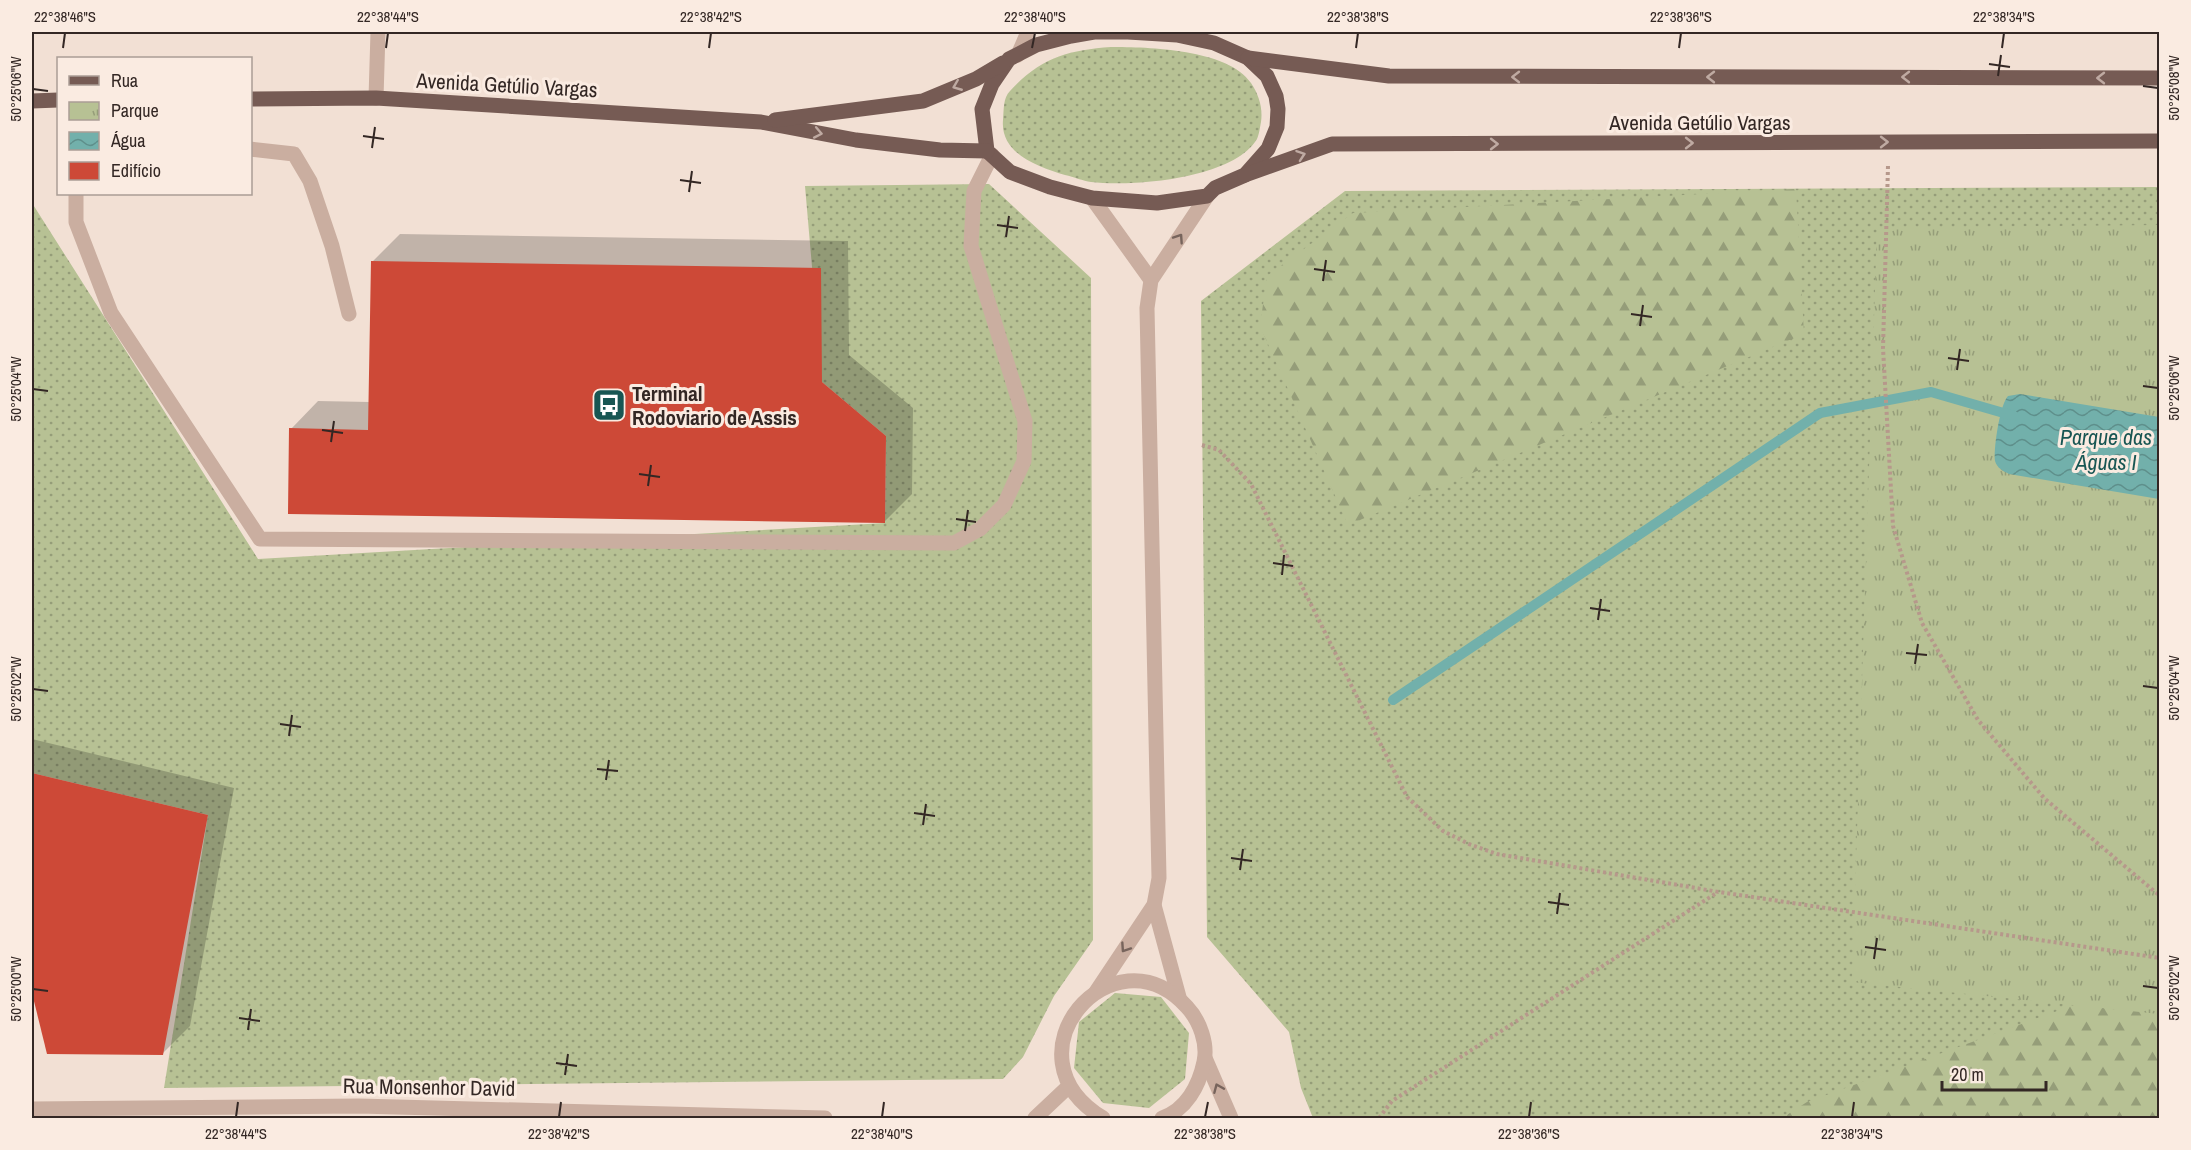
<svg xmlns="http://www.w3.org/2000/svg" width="2191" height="1150" viewBox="0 0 2191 1150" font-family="'Archivo Narrow',sans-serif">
	<defs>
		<pattern id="grass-dots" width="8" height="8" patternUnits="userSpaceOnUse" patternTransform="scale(1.5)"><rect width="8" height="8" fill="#b7c194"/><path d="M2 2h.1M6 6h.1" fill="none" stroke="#959d79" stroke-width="1.8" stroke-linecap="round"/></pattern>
		<pattern id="forest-firs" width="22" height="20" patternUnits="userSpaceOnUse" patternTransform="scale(1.5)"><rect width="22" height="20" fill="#b7c194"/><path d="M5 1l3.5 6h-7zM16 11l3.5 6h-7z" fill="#959d79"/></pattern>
		<pattern id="park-tufts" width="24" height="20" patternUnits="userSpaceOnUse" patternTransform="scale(1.5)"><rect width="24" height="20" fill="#b7c194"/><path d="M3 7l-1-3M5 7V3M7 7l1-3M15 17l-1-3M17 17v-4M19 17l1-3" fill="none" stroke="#959d79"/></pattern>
		<pattern id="water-waves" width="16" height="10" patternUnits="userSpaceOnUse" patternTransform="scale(1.5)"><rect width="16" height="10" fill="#72b0ab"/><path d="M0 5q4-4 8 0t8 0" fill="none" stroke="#5e8f8b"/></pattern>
	</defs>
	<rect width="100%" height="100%" fill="#f2e0d4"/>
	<!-- grass -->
	<g fill="url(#grass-dots)">
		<path d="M1111 47C1148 47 1228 49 1251 83 1259 95 1263 108 1261 122 1260 127 1259 135 1257 139 1233 179 1133 187 1091 182 1083 181 1074 177 1065 175 1039 167 1000 154 1003 120 1004 109 1003 98 1010 91 1040 58 1068 50 1111 47Z"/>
		<path d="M989 184 1091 278 1093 940 1054 996 1023 1057 1003 1079 164 1088 208 815 32 773V203L258 559 885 523 886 436 822 382 805 186Z"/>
		<path d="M2159 187V1118H1313L1301 1088 1289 1032 1207 937 1201 301 1345 191Z"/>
		<path d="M1115 993 1161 997 1189 1033 1185 1079 1149 1108 1103 1103 1074 1068 1079 1022Z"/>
	</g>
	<!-- forest -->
	<g fill="url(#forest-firs)">
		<path d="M1796 189 1804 334 1348 525 1260 326 1267 276 1353 213Z"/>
		<path d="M2159 974V1118H1782L1807 1102Z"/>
	</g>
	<!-- park -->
	<path fill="url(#park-tufts)" d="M2159 225V1014L1852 982 1877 228Z"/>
	<!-- water -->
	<path fill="url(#water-waves)" d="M2020 394 2159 417V499L2009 474C2003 471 1997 468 1995 461 1993 450 2000 404 2008 396Z"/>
	<!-- shadow -->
	<g fill="#0003">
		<path d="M400 234 848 241 849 355 913 408 912 494 885 521 291 429 318 401 370 402 373 261Z"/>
		<path d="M32 739 234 788 190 1026 162 1054 48 1053 32 986Z"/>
	</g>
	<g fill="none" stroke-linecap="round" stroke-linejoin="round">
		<!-- stream -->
		<path stroke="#72b0ab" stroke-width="10" d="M1393 700 1820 413 1931 392 2014 416"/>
	</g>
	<!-- building -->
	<g fill="#cd4937">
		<path d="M371 261 821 268 822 382 886 436 885 523 288 514 289 428 368 430Z"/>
		<path d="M32 773 208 815 163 1055 47 1054 32 993Z"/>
	</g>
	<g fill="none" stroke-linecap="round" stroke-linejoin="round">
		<!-- path -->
		<g stroke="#b6988b" stroke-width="4" stroke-dasharray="3 3" stroke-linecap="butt">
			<path d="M1888 166 1883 348 1893 526 1922 623 1978 720 2044 798 2160 896"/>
			<path d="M1202 445 1219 450 1251 484 1407 797 1443 831 1469 844 1497 854 1719 892 2160 958"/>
			<path d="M1379 1118 1392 1101 1718 892"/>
		</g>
		<!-- minor -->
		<g stroke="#caaea0" stroke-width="15">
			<path d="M1018 55 1028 32"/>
			<path d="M376 98 378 32"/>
			<path d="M250 149 294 154 310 181 332 246 349 314"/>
			<path d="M76 194V222L111 313 260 539 954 543 980 529 1004 505 1024 461 1025 421 971 246 974 191 992 155"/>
			<path d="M1092 198 1151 280"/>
			<path d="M1154 905 1179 997"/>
			<path d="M1096 992 1154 905 1159 878 1147 308 1151 280 1207 196"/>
			<path d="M1205 1058 1231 1118"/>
			<path d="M32 1109 359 1106 825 1118"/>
			<path d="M1035 1118 1069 1086"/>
			<path d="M1103 1118C1000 1056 1113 925 1187 1007 1200 1021 1208 1044 1204 1062 1199 1086 1186 1110 1162 1118"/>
		</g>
		<!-- major -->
		<g stroke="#765b54" stroke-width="15">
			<path d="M1094 32H1128L1177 35 1214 43 1248 58 1267 76 1276 96 1278 109 1277 127 1268 149 1245 175 1215 188 1207 196 1157 203 1092 198 1050 187 1010 172 987 151 982 109 992 84 1009 59 1036 45 1071 36Z"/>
			<path d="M1248 58 1389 76 2160 78"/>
			<path d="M250 99 376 98 761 122 856 140 940 150 987 151"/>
			<path d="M32 101 58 100"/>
			<path d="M775 120 923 101 976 79 1003 63"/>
			<path d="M1245 175 1332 144 2160 141"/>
		</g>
	</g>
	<!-- one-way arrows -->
	<defs><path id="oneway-chevron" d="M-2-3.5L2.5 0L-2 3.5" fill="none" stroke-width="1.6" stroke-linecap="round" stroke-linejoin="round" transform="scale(1.5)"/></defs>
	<g stroke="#bfaaa2">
		<use href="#oneway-chevron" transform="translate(1516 77) rotate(-180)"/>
		<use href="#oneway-chevron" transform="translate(1711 77) rotate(-180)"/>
		<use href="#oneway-chevron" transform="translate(1906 77) rotate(-180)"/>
		<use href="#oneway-chevron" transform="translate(2101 78) rotate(-180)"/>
		<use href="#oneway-chevron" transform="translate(957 86) rotate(158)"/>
		<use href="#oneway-chevron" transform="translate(818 133) rotate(11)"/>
		<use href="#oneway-chevron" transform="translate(1884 142)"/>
		<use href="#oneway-chevron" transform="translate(1689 143)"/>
		<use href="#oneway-chevron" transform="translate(1494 144)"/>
		<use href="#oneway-chevron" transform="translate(1301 155) rotate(-19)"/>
	</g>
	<g stroke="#77645c">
		<use href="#oneway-chevron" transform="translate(1179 238) rotate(-56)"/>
		<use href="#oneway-chevron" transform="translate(1125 948) rotate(124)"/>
		<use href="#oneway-chevron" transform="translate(1218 1088) rotate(-113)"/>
	</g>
	<!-- ticks -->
	<path fill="none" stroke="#332724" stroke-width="2" d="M63 48 65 33M386 48 388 33M709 48 711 33M1032 48 1035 33M1356 48 1358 33M1679 48 1681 33M2002 48 2004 33M1989 64 2010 67M1998 76 2001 55M2143 86 2158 88M33 89 48 91M363 136 384 139M372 148 375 127M680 180 701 183M689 192 692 171M997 225 1018 228M1006 237 1009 216M1314 269 1335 272M1323 281 1326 260M1631 314 1652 317M1640 326 1643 305M1948 358 1969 361M1957 370 1960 349M2143 386 2158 388M33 389 48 391M322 430 343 433M331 442 334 421M639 474 660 477M648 486 651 465M956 519 976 522M965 531 968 510M1273 563 1293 566M1282 575 1284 555M1590 608 1610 611M1598 620 1601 599M1906 653 1927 655M1915 664 1918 644M2143 686 2158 688M33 689 48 691M280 724 301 727M289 736 292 715M597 769 618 771M606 780 609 760M914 813 935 816M923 825 926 804M1231 858 1252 861M1240 870 1243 849M1548 902 1569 905M1557 914 1560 893M1865 947 1886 950M1874 959 1877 938M2143 986 2158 988M33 989 48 991M239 1018 260 1021M248 1030 251 1009M556 1063 577 1066M565 1075 568 1054M236 1117 238 1102M559 1117 561 1102M882 1117 884 1102M1205 1117 1208 1102M1529 1117 1531 1102M1852 1117 1854 1102"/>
	<!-- icons -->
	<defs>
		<symbol id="bus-square" viewBox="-11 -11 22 22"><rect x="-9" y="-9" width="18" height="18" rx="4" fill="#185653" stroke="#faebe1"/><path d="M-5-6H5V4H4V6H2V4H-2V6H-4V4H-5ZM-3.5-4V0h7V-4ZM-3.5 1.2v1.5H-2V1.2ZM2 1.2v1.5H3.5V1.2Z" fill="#fff"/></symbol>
	</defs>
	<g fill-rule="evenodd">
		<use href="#bus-square" x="590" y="386" width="38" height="38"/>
	</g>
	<g text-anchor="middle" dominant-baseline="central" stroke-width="6" stroke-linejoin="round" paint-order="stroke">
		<!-- street labels -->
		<g font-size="21" fill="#332724" stroke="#faebe1">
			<text transform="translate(507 85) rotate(3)">Avenida Getúlio Vargas</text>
			<text x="1700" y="122">Avenida Getúlio Vargas</text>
			<text transform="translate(429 1087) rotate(1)">Rua Monsenhor David</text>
		</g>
		<!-- poi labels -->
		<g font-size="21" font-weight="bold" fill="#332724" stroke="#faebe1" text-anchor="start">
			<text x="632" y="393">Terminal<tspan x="632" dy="24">Rodoviario de Assis</tspan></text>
		</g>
		<!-- water labels -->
		<g font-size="22" font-style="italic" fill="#185653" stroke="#faebe1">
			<text x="2106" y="437">Parque das<tspan x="2106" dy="25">Águas I</tspan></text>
		</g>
	</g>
	<!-- border -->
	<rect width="2191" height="1150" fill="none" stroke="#faebe1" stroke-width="66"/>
	<!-- legend -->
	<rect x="57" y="57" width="195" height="138" fill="#faebe1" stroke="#aa9d95" stroke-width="1.5"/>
	<rect x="69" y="76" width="30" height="9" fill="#765b54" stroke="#aa9d95" stroke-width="1.5"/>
	<text x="111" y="87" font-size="18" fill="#332724">Rua</text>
	<rect x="69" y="102" width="30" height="18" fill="url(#park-tufts)" stroke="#aa9d95" stroke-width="1.5"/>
	<text x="111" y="117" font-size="18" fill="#332724">Parque</text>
	<rect x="69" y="132" width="30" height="18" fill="url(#water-waves)" stroke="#aa9d95" stroke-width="1.5"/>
	<text x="111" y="147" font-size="18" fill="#332724">Água</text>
	<rect x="69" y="162" width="30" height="18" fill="#cd4937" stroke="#aa9d95" stroke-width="1.5"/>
	<text x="111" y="177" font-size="18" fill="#332724">Edifício</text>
	<!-- scale -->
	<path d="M1942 1081v9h104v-9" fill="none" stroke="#332724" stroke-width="3"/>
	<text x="1951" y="1081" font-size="18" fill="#332724" stroke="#faebe1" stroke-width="4.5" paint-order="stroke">20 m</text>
	<rect x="33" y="33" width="2125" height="1084" fill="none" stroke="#332724" stroke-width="2"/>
	<g font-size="15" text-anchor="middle" fill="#332724">
		<text x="65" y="22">22°38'46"S</text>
		<text x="388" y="22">22°38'44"S</text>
		<text x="711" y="22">22°38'42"S</text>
		<text x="1035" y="22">22°38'40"S</text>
		<text x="1358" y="22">22°38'38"S</text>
		<text x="1681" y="22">22°38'36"S</text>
		<text x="2004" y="22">22°38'34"S</text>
		<text transform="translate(2174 88) rotate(-90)" y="5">50°25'08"W</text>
		<text transform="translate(16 89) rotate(-90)" y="5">50°25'06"W</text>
		<text transform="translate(2174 388) rotate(-90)" y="5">50°25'06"W</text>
		<text transform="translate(16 389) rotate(-90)" y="5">50°25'04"W</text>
		<text transform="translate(2174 688) rotate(-90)" y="5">50°25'04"W</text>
		<text transform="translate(16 689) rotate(-90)" y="5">50°25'02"W</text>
		<text transform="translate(2174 988) rotate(-90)" y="5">50°25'02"W</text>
		<text transform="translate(16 989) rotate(-90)" y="5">50°25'00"W</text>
		<text x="236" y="1139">22°38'44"S</text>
		<text x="559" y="1139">22°38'42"S</text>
		<text x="882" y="1139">22°38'40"S</text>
		<text x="1205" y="1139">22°38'38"S</text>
		<text x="1529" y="1139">22°38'36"S</text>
		<text x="1852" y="1139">22°38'34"S</text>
	</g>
</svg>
